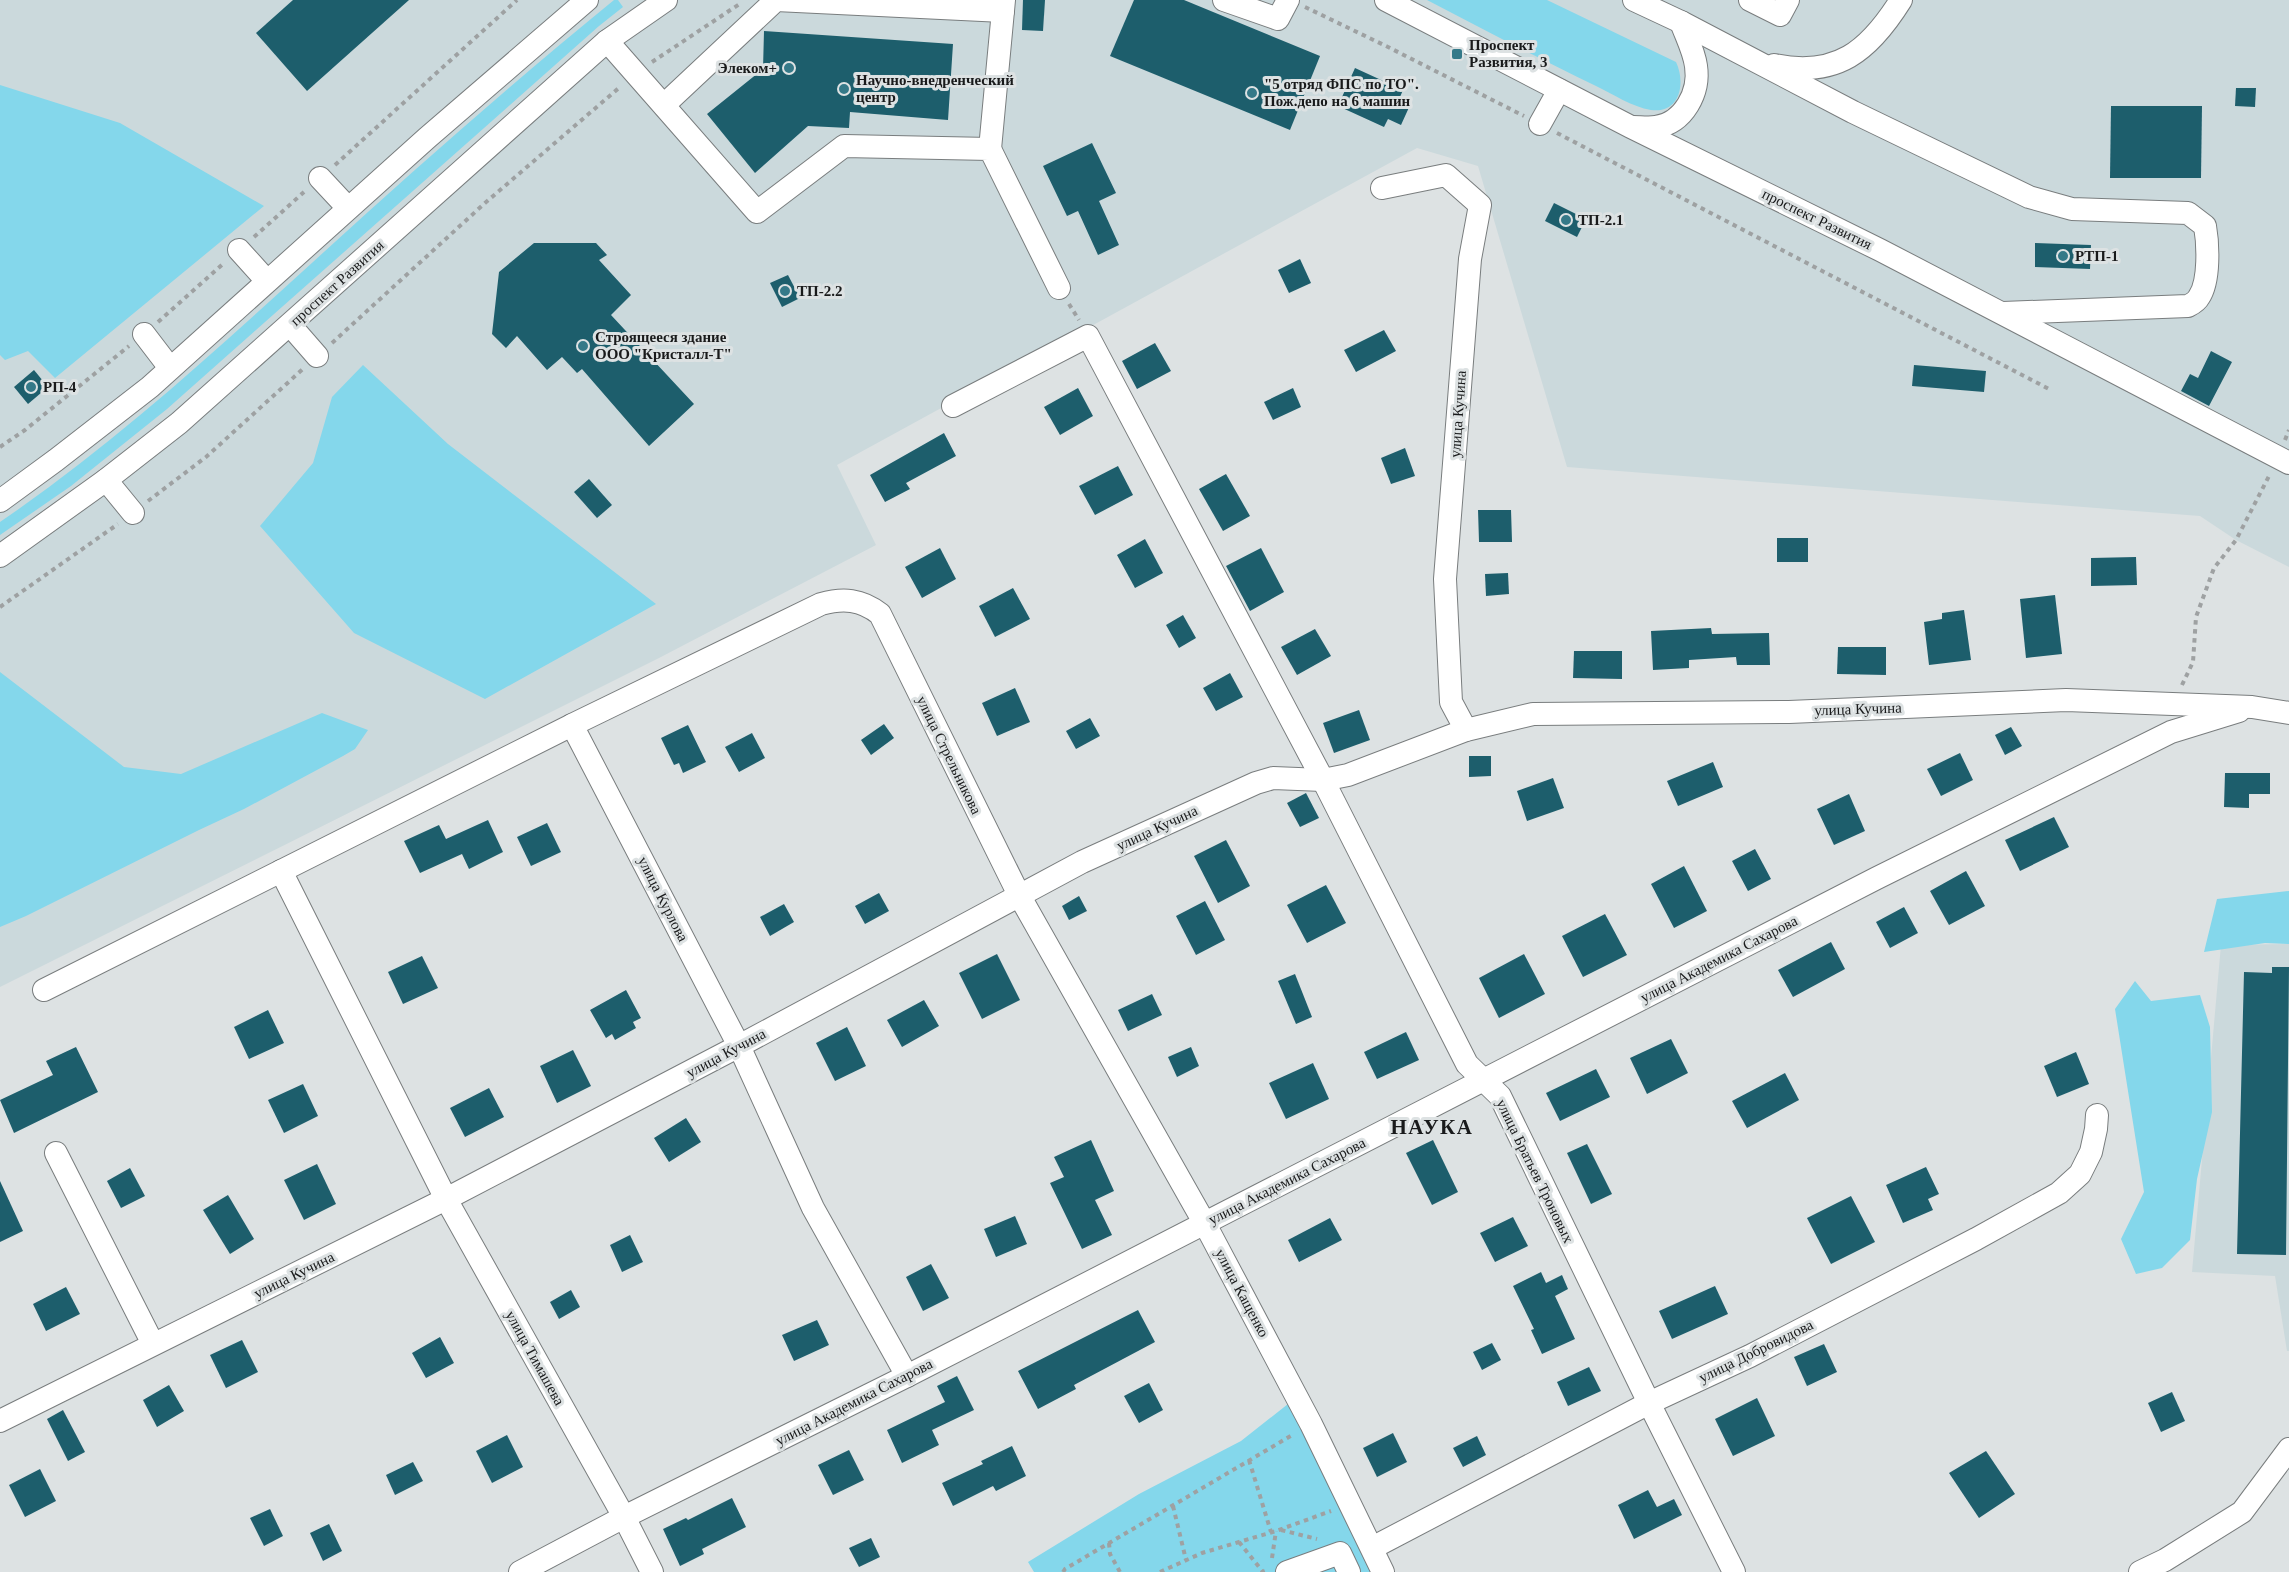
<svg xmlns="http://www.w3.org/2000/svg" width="2289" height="1572" viewBox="0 0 2289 1572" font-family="Georgia,serif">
	<rect width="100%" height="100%" fill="#dde2e3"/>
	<!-- built -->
	<g fill="#cbd9dc">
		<path d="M0 0H2289V567L2236 540 2200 516 1567 467 1478 166 1417 148 837 465 876 545 659 658 0 987Z"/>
		<path d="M2289 944V1351H2287L2275 1276 2192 1272 2221 945Z"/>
	</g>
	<!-- green -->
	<g fill="#84d7eb">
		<path d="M614 0H618L623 7 599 26 167 409 71 486 0 535V522C113 445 213 353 313 262 411 172 511 84 614 0Z"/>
		<path d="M1427 0H1547L1676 62C1686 83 1680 114 1651 110 1632 107 1613 94 1596 86 1539 59 1483 29 1427 0Z"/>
		<path d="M0 85 120 123 264 206 55 378 28 351 5 360 0 355Z"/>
		<path d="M363 365 448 444 656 604 485 699 354 633 260 526 313 463 332 397Z"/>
		<path d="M0 672 124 767 181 774 322 713 368 730 355 749 343 756 244 809 199 830 26 916 0 927Z"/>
		<path d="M2289 891V944L2265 943 2204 952 2217 899Z"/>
		<path d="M2135 981 2151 1001 2200 995 2210 1027 2212 1112 2197 1179 2190 1240 2162 1268 2136 1274 2121 1239 2144 1192 2115 1009Z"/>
		<path d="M1293 1400 1371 1572H1034L1028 1562 1139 1494 1241 1441Z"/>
	</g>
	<!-- building -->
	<g fill="#1d5e6c">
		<path d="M293 0H409L307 91 256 33Z"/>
		<path d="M1023 0H1045L1043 31 1022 30Z"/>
		<path d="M1134 0H1184L1320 56 1290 130 1110 56Z"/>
		<path d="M764 31 953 44 948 120 850 112 849 128 808 126 755 173 707 114 763 69Z"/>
		<path d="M1355 68 1403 90 1400 97 1411 103 1401 125 1388 119 1384 127 1338 106Z"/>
		<path d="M2236 88H2256L2255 107 2235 106Z"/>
		<path d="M2111 106H2202L2201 178H2110Z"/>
		<path d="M1092 143 1116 193 1099 201 1119 245 1098 255 1078 211 1067 216 1043 166Z"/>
		<path d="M1554 203 1586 219 1577 237 1545 221Z"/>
		<path d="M534 243H596L607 255 599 260 631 295 611 315 694 404 649 446 582 369 577 373 562 357 547 370 517 336 506 348 492 334 499 272Z"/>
		<path d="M2035 243 2091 245 2090 269 2035 267Z"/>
		<path d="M1300 259 1311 283 1289 293 1278 270Z"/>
		<path d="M788 275 800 298 782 307 770 283Z"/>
		<path d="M1384 330 1396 351 1356 372 1344 350Z"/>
		<path d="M1155 343 1171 371 1137 389 1122 361Z"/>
		<path d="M2211 351 2232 362 2209 406 2181 391 2190 374 2198 378Z"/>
		<path d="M1914 365 1986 371 1984 392 1912 386Z"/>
		<path d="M34 370 48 387 28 404 14 387Z"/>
		<path d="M1078 388 1093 416 1060 435 1044 407Z"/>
		<path d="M1293 388 1301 407 1273 420 1264 402Z"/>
		<path d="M944 433 956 456 906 483 910 489 885 502 870 475Z"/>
		<path d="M1405 448 1415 476 1391 484 1381 458Z"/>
		<path d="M1118 466 1133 495 1095 515 1079 486Z"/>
		<path d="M1226 474 1250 516 1223 531 1199 489Z"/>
		<path d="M589 479 612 505 597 518 574 492Z"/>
		<path d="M1478 510H1511L1512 542H1479Z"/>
		<rect x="1777" y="538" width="31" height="24"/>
		<path d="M1145 539 1163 573 1135 588 1117 555Z"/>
		<path d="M940 548 956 579 922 598 905 567Z"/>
		<path d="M1261 548 1284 592 1250 611 1226 566Z"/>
		<path d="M2136 557 2137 585 2091 586V558Z"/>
		<path d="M1508 573 1509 594 1486 596 1485 574Z"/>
		<path d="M1013 588 1030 619 995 637 979 606Z"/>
		<path d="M2055 595 2062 654 2026 658 2020 599Z"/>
		<path d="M1964 610 1971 660 1929 665 1924 622 1942 619V613Z"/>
		<path d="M1183 615 1196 638 1179 648 1166 625Z"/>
		<path d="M1711 628 1712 634 1769 633 1770 665H1737L1736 657 1689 660V668L1653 670 1651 631Z"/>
		<path d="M1315 629 1331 656 1297 675 1281 647Z"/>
		<path d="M1838 647H1886V675L1837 674Z"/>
		<path d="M1574 651H1622V679L1573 678Z"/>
		<path d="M1230 673 1243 697 1216 711 1203 688Z"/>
		<path d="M1015 688 1030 722 997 736 982 703Z"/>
		<path d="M1359 710 1370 740 1334 753 1323 723Z"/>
		<path d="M1090 718 1100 736 1076 749 1066 731Z"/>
		<path d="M884 724 894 738 871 755 861 740Z"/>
		<path d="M688 725 706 762 683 773 679 763 674 765 661 738Z"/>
		<path d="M2011 727 2022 746 2005 755 1995 735Z"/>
		<path d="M752 733 765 758 739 772 725 747Z"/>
		<path d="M1960 753 1973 780 1941 796 1927 769Z"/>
		<path d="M1469 756H1491V776L1469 777Z"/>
		<path d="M1713 762 1723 787 1678 806 1667 781Z"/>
		<path d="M2225 773H2270V794H2249V808L2224 807Z"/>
		<path d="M1553 778 1564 808 1527 821 1517 791Z"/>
		<path d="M1306 793 1319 818 1300 827 1287 803Z"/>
		<path d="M1849 794 1865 831 1834 845 1817 809Z"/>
		<path d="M2054 817 2069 847 2020 871 2005 840Z"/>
		<path d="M488 820 503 852 469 869 462 854 420 873 404 841 439 825 446 839Z"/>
		<path d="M547 823 561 852 531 866 517 837Z"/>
		<path d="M1226 840 1250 886 1218 903 1194 856Z"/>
		<path d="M1755 849 1771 879 1748 891 1732 861Z"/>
		<path d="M1684 866 1707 911 1674 928 1651 884Z"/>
		<path d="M1966 871 1985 906 1949 925 1930 891Z"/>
		<path d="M1326 885 1346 923 1307 943 1287 905Z"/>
		<path d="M879 893 889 911 865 924 855 906Z"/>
		<path d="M1079 896 1087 911 1069 920 1062 906Z"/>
		<path d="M1205 901 1225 940 1196 955 1176 916Z"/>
		<path d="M784 904 794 922 770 936 760 917Z"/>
		<path d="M1904 907 1918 933 1890 948 1876 922Z"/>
		<path d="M1605 914 1627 955 1583 977 1562 936Z"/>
		<path d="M1831 942 1845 969 1793 997 1778 970Z"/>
		<path d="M997 954 1020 1000 982 1019 959 973Z"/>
		<path d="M1524 954 1545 994 1499 1018 1479 978Z"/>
		<path d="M422 956 438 988 403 1004 388 972Z"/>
		<path d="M2272 967H2289L2286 1255 2237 1254 2244 972 2272 973Z"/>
		<path d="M1295 974 1312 1017 1296 1024 1278 981Z"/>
		<path d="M626 990 641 1018 633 1022 636 1028 615 1040 612 1034 606 1038 590 1010Z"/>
		<path d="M1152 994 1162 1015 1128 1031 1118 1010Z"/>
		<path d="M924 1000 939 1026 902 1047 887 1020Z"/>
		<path d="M268 1010 284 1043 249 1059 234 1027Z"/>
		<path d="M847 1027 866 1066 835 1081 816 1043Z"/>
		<path d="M1406 1032 1419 1060 1377 1079 1364 1052Z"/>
		<path d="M1671 1039 1688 1073 1647 1094 1630 1058Z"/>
		<path d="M76 1047 98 1092 14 1133 0 1100 53 1075 46 1061Z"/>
		<path d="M1191 1047 1199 1066 1177 1077 1168 1057Z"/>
		<path d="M573 1050 591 1086 557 1103 540 1066Z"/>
		<path d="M2076 1052 2089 1084 2057 1097 2044 1066Z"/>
		<path d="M1313 1063 1329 1099 1286 1119 1269 1083Z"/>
		<path d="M1596 1069 1610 1097 1560 1121 1546 1093Z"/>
		<path d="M1785 1073 1799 1100 1747 1128 1732 1101Z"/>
		<path d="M303 1084 318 1116 284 1133 268 1100Z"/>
		<path d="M489 1088 504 1117 465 1137 450 1108Z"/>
		<path d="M686 1118 701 1142 669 1162 654 1138Z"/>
		<path d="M1091 1140 1114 1191 1095 1200 1112 1235 1082 1249 1050 1183 1064 1177 1054 1157Z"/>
		<path d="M1433 1140 1458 1192 1432 1205 1406 1153Z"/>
		<path d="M1587 1144 1612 1194 1591 1204 1567 1153Z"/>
		<path d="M317 1164 336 1204 304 1220 284 1180Z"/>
		<path d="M1926 1167 1939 1194 1928 1199 1933 1210 1903 1223 1886 1185Z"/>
		<path d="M130 1168 145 1196 121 1208 107 1181Z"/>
		<path d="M0 1181 23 1231 0 1242Z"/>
		<path d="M228 1195 254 1239 230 1254 203 1210Z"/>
		<path d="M1851 1196 1875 1242 1831 1264 1807 1218Z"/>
		<path d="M1015 1216 1027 1244 996 1257 984 1229Z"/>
		<path d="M1513 1217 1528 1246 1495 1262 1480 1233Z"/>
		<path d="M1330 1218 1342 1240 1299 1262 1288 1240Z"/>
		<path d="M630 1235 643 1262 622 1272 610 1245Z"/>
		<path d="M931 1264 949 1298 923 1311 906 1277Z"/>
		<path d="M1541 1272 1546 1283 1562 1275 1568 1289 1555 1296 1575 1339 1542 1354 1531 1330 1534 1329 1513 1286Z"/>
		<path d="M1715 1286 1728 1314 1672 1339 1659 1311Z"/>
		<path d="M66 1287 80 1314 46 1331 33 1304Z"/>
		<path d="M571 1290 580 1307 559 1319 550 1302Z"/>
		<path d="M1138 1310 1155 1342 1074 1385 1076 1389 1038 1409 1018 1371Z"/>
		<path d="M817 1320 829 1345 794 1361 782 1335Z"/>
		<path d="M440 1337 454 1363 426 1378 412 1353Z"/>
		<path d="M242 1340 258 1372 226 1388 210 1355Z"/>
		<path d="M1492 1343 1501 1360 1482 1370 1473 1352Z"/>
		<path d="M1824 1344 1837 1372 1807 1386 1794 1357Z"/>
		<path d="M1589 1367 1601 1391 1568 1406 1557 1382Z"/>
		<path d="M957 1376 974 1410 932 1430 939 1445 902 1463 887 1430 945 1402 937 1386Z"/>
		<path d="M1149 1383 1163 1410 1139 1423 1124 1396Z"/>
		<path d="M169 1385 184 1411 157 1427 143 1400Z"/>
		<path d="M2172 1392 2185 1421 2161 1432 2148 1403Z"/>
		<path d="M1757 1398 1775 1436 1733 1456 1715 1419Z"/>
		<path d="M63 1410 85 1452 68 1461 47 1419Z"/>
		<path d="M1393 1433 1407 1462 1377 1477 1363 1448Z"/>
		<path d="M507 1435 523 1467 492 1483 476 1451Z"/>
		<path d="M1477 1436 1486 1455 1463 1467 1453 1448Z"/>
		<path d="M1012 1446 1026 1476 996 1491 993 1486 953 1506 942 1483 983 1464 981 1461Z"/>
		<path d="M849 1450 864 1480 833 1495 818 1465Z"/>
		<path d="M1986 1451 2015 1494 1979 1518 1949 1473Z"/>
		<path d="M413 1462 423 1481 395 1495 386 1475Z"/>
		<path d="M40 1469 56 1501 25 1517 9 1485Z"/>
		<path d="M1648 1490 1657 1507 1674 1499 1682 1515 1634 1539 1618 1505Z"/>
		<path d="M732 1498 746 1527 702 1549 704 1554 680 1566 663 1529 686 1518 688 1520Z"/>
		<path d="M270 1509 283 1536 264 1546 250 1518Z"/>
		<path d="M329 1524 342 1551 323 1561 310 1533Z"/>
		<path d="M871 1538 880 1557 859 1567 849 1548Z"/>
	</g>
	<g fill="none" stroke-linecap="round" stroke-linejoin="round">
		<defs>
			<g id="minor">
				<path d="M1224 0 1278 19 1288 0"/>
				<path d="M1386 0 1631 127 1880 250 2289 463"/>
				<path d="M1634 0 1681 22 1853 112 2029 197 2072 209 2188 213 2205 226C2208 243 2210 281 2199 297 2197 301 2192 304 2188 306L2003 313"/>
				<path d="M1750 0 1780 15 1788 0"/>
				<path d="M607 41 757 212 844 146 990 149 1059 288"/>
				<path d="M1774 65C1837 78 1869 51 1901 0"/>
				<path d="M664 105 776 0 1003 11"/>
				<path d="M1540 124 1559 90"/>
				<path d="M1633 127C1640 127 1649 128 1656 127 1684 123 1700 92 1696 66 1694 51 1686 36 1681 22"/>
				<path d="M990 149 1004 0"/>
				<path d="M320 178 348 208"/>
				<path d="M1382 188 1446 175 1480 205 1470 259 1445 579 1451 702 1466 730"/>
				<path d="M239 250 267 281"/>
				<path d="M290 325 317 356"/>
				<path d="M144 334 170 368"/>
				<path d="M953 406 1088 336 1323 780 1467 1064 1500 1096 1649 1403 1734 1572"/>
				<path d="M106 480 133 513"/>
				<path d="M0 501 56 460 150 387 427 138 587 0"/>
				<path d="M0 556 106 480 179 423 607 41 666 0"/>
				<path d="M281 871 446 1199 624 1517 652 1572"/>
				<path d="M44 990 572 725"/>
				<path d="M56 1153 153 1344"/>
				<path d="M907 1376 813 1208 739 1046 572 725 821 604C843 598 861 599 880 614L1019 895 1205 1224 1311 1424 1383 1572"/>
				<path d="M0 1421 446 1199 739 1046 1082 862 1256 783 1273 778 1323 780 1348 775 1466 730 1533 714 1789 712 2066 700 2252 707 2289 713"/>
				<path d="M1372 1548 1649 1403 1750 1356 1976 1239 2059 1193 2080 1174 2091 1152 2096 1129 2097 1115"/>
				<path d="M520 1572 624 1517 907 1376 1877 878 2171 732 2239 711"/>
				<path d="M1287 1572 1340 1553 1349 1572"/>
				<path d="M2140 1572 2165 1560 2242 1512 2289 1449"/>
			</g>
		</defs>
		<!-- minor casing -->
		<use href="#minor" stroke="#797d7e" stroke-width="24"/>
		<!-- path -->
		<g stroke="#9ea1a2" stroke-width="4" stroke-dasharray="4.5 4.5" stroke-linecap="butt">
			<path d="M1305 7 1388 47 1524 116"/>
			<path d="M652 62 741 3"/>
			<path d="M1557 133 2049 389"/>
			<path d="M335 165 517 0"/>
			<path d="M254 237 304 192"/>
			<path d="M1069 304 1079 320"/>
			<path d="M158 322 224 263"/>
			<path d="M332 343 485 203 620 87"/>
			<path d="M2285 440 2289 430"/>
			<path d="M0 447 25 430 129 346"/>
			<path d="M148 501 206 457 304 368"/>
			<path d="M0 607 118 524"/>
			<path d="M2182 685 2193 662 2196 617 2214 568 2236 540 2270 474"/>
			<path d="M1249 1460 1271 1532"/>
			<path d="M1173 1506 1186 1560"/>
			<path d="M1281 1530 1317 1539"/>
			<path d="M1239 1542 1263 1572 1268 1570"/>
			<path d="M1109 1543 1110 1554 1120 1572"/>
			<path d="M1272 1558 1276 1531"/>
			<path d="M1063 1572 1065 1569 1294 1434"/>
			<path d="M1160 1572 1202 1553 1276 1531 1331 1511"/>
		</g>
		<!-- minor -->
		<use href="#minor" stroke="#fff" stroke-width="22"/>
	</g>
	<!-- markers -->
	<g fill="#357988" stroke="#dde2e3" stroke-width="2">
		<rect x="1451" y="48" width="12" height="12" rx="3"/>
		<circle cx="789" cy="68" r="6"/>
		<circle cx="844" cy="89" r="6"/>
		<circle cx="1252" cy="93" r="6"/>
		<circle cx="1566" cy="220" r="6"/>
		<circle cx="2063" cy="256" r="6"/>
		<circle cx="785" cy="291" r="6"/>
		<circle cx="583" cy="346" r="6"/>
		<circle cx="31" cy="387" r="6"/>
	</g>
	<g text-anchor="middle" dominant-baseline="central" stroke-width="6" stroke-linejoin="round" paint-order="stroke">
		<!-- poi labels -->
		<g font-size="15" font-weight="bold" fill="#191a1b" stroke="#dde2e3" text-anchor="start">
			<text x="1469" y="45">Проспект<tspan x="1469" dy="17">Развития, 3</tspan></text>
			<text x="777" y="68" text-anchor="end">Элеком+</text>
			<text x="856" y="80">Научно-внедренческий<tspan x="856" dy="17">центр</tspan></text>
			<text x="1264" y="84">"5 отряд ФПС по ТО".<tspan x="1264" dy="17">Пож.депо на 6 машин</tspan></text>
			<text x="1578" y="220">ТП-2.1</text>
			<text x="2075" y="256">РТП-1</text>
			<text x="797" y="291">ТП-2.2</text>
			<text x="595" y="337">Строящееся здание<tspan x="595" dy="17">ООО "Кристалл-Т"</tspan></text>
			<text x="43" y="387">РП-4</text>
		</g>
		<!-- street labels -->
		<g font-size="15" fill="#191a1b" stroke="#dde2e3">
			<text transform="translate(1817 219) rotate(26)">проспект Развития</text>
			<text transform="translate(337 283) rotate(-42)">проспект Развития</text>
			<text transform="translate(1458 414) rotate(-86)">улица Кучина</text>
			<text transform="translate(1858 709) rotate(-2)">улица Кучина</text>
			<text transform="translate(949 755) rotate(64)">улица Стрельникова</text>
			<text transform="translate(1157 828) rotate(-25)">улица Кучина</text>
			<text transform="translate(663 899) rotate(63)">улица Курлова</text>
			<text transform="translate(1719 959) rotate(-27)">улица Академика Сахарова</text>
			<text transform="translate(726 1053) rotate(-28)">улица Кучина</text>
			<text transform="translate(1535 1171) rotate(64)">улица Братьев Троновых</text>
			<text transform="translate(1287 1181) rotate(-27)">улица Академика Сахарова</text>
			<text transform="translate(294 1275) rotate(-26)">улица Кучина</text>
			<text transform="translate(1242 1293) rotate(62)">улица Кащенко</text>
			<text transform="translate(1756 1351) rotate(-26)">улица Добровидова</text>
			<text transform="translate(535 1358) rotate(61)">улица Тимашева</text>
			<text transform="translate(854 1402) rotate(-27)">улица Академика Сахарова</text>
		</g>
		<!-- district labels -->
		<g font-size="21" font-weight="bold" letter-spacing="1.5" fill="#191a1b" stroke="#dde2e3">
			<text x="1432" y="1127">НАУКА</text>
		</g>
	</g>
</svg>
